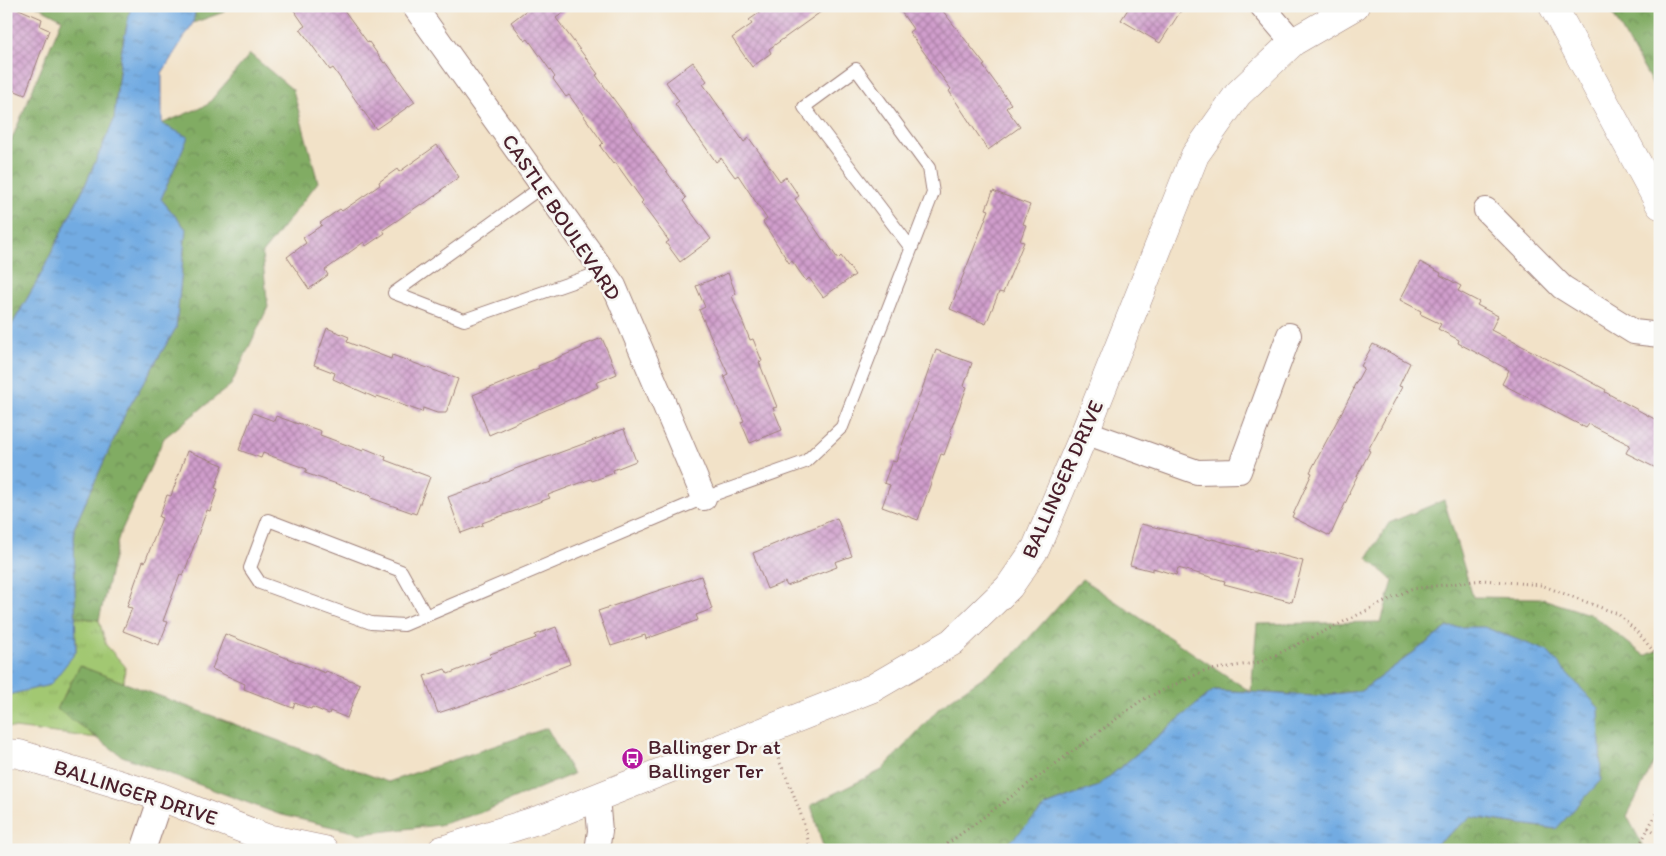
<svg xmlns="http://www.w3.org/2000/svg" width="1666" height="856" viewBox="0 0 1666 856" font-family="Itim,sans-serif">
	<defs>
		<pattern id="grass-tufts" width="24" height="20" patternUnits="userSpaceOnUse" patternTransform="scale(1.25)"><rect width="24" height="20" fill="#a2c872"/><path d="M3 7l-1-3M5 7V3M7 7l1-3M15 17l-1-3M17 17v-4M19 17l1-3" fill="none" stroke="#8dab63"/></pattern>
		<pattern id="forest-crowns" width="20" height="18" patternUnits="userSpaceOnUse" patternTransform="scale(1.25)"><rect width="20" height="18" fill="#81ac64"/><path d="M2 6a3 3 0 1 1 6 0M12 15a3 3 0 1 1 6 0" fill="none" stroke="#6c8b53"/></pattern>
		<pattern id="water-ripples" width="26" height="14" patternUnits="userSpaceOnUse" patternTransform="scale(1.25)"><rect width="26" height="14" fill="#72abe2"/><path d="M2 4q2-2 4 0t4 0M15 11q2-2 4 0t4 0" fill="none" stroke="#608bb7"/></pattern>
		<pattern id="building-cross-hatch" width="8" height="8" patternUnits="userSpaceOnUse" patternTransform="scale(1.25)"><rect width="8" height="8" fill="#d09ecc"/><path d="M0 0l8 8M0 8l8-8" fill="none" stroke="#ab80a6"/></pattern>
	</defs>
	<rect width="100%" height="100%" fill="#f6f6f2"/>
	<filter id="ink" filterUnits="userSpaceOnUse"><feTurbulence type="fractalNoise" baseFrequency=".02" numOctaves="2"/><feDisplacementMap in="SourceGraphic" scale="10" xChannelSelector="R" yChannelSelector="G"/><feConvolveMatrix kernelMatrix="1 2 1 2 8 2 1 2 1" color-interpolation-filters="sRGB"/></filter>
	<filter id="wash" filterUnits="userSpaceOnUse"><feTurbulence type="fractalNoise" baseFrequency=".0096" numOctaves="4" result="noise"/><feDisplacementMap in="SourceGraphic" scale="20" xChannelSelector="R" yChannelSelector="G"/><feGaussianBlur stdDeviation="1.12" result="paint"/><feColorMatrix in="noise" values="0 0 0 0 0 0 0 0 0 0 0 0 0 0 0 0 0 1.4 0 .05"/><feComposite in="paint" operator="in"/></filter>
	<g filter="url(#wash)">
		<rect width="100%" height="100%" fill="#f2e2c8"/>
		<!-- grass -->
		<path fill="url(#grass-tufts)" stroke="#76744e" d="M75 617 99 620 106 645 125 666 124 683 80 667 57 708 97 738 6 727V693L8 695 76 652Z"/>
		<!-- forest -->
		<g fill="url(#forest-crowns)" stroke="#666648">
			<path d="M37 6H131L121 53 114 120 86 183 39 278 6 335V153L62 19Z"/>
			<path d="M196 6H225L224 12 193 23Z"/>
			<path d="M1608 6H1660V97Z"/>
			<path d="M250 54 293 90 318 182 262 254 268 307 231 385 164 438 119 536 99 620 75 617 74 528 126 412 176 328 186 229 161 199 187 137 161 124 207 105Z"/>
			<path d="M1444 500 1473 597 1540 598 1592 615 1645 656 1660 649V750L1627 816 1645 850H1429L1471 817 1556 829 1448 627 1361 691 1314 696 1214 690 1098 786 1046 806 1002 850H824L811 805 882 770 941 706 1012 657 1082 579 1251 692 1257 624 1381 622 1393 581 1367 558 1389 523Z"/>
			<path d="M80 666 388 782 547 728 573 774 485 811 439 825 362 834 278 814 122 756 57 709Z"/>
		</g>
		<!-- water -->
		<g fill="url(#water-ripples)" stroke="#5e6586">
			<path d="M131 6H196L193 23 162 73V124L188 137 161 199 186 229 176 328 126 412 74 528 76 652 50 685 8 695 6 693V335L39 278 86 183 114 120 121 53Z"/>
			<path d="M1448 627H1484L1547 651 1599 708 1601 780 1556 829 1471 817 1429 850H1002L1046 806 1098 786 1214 690 1314 696 1361 691Z"/>
		</g>
		<g id="blocks">
			<!-- building -->
			<g fill="url(#building-cross-hatch)">
				<path d="M6 6H12L42 19 40 26 49 30 25 95 6 87Z"/>
				<path d="M291 6H341L368 43 369 42 384 63 386 62 415 102 376 129 333 68 330 70 300 29 305 26Z"/>
				<path d="M532 6H573L556 18 598 74 596 75 686 198 683 201 711 239 680 262 666 243 669 241 641 203 643 201 615 162 613 164 600 146 603 143 569 95 566 97 553 79 555 77 528 39 525 41 511 22Z"/>
				<path d="M769 6H829L769 49 771 53 752 67 732 38 752 24 749 20Z"/>
				<path d="M897 6H939L985 65 983 66 1011 104 1006 108 1020 127 988 150 949 91 951 89 909 32 913 29Z"/>
				<path d="M1130 6H1184L1160 43 1121 20Z"/>
				<path d="M693 62 707 81 703 84 744 142 749 138 780 181 786 177 799 196 795 199 823 240 824 239 838 259 841 256 855 275 823 297 809 278 806 281 792 261 789 263 763 222 767 219 738 175 735 177 721 158 716 162 675 104 679 101 666 82Z"/>
				<path d="M437 145 459 177 441 190 442 191 422 205 421 204 383 230 385 233 366 246 364 242 325 270 328 275 309 289 287 257 306 243 303 238 322 225 320 223 340 209 342 211 380 185 379 182 397 169 399 172Z"/>
				<path d="M993 191 1030 205 1023 224 1026 225 1020 241 1024 242 1003 293 999 292 986 324 950 309 989 210 986 209Z"/>
				<path d="M1420 262 1441 273 1440 275 1461 286 1458 291 1479 302 1477 305 1498 316 1491 330 1586 379 1606 390 1605 392 1660 422V470L1626 453 1630 445 1589 424 1586 428 1502 384 1509 370 1458 343 1459 340 1438 329 1441 324 1420 314 1421 311 1400 300Z"/>
				<path d="M728 273 736 294 732 296 750 340 753 339 762 361 759 362 777 407 773 408 782 430 750 443 741 422 744 421 724 376 728 374 699 310 705 307 696 286Z"/>
				<path d="M327 328 349 337 347 342 391 359 392 355 458 379 446 413H437L423 408 422 412 377 396 376 398 333 379 335 373 314 365Z"/>
				<path d="M602 338 617 374 596 383 598 387 489 435 473 395 539 368 538 366 582 348V346Z"/>
				<path d="M1373 344 1410 363 1399 386 1402 387 1368 450 1370 451 1349 492 1350 493 1330 536 1292 517 1312 473 1310 472 1354 389 1353 388 1364 368 1361 366Z"/>
				<path d="M936 350 972 363 964 386 967 387 950 432 952 433 944 455 941 454 918 520 882 507 890 485 884 483 892 461 896 462Z"/>
				<path d="M253 413 274 421 276 416 298 424V423L321 431 320 435 363 451 364 448 386 457 385 460 430 477 416 514 371 498 372 496 305 473 307 469 263 453 261 458 239 450Z"/>
				<path d="M624 429 636 461 613 470 614 473 592 481 591 479 548 495 550 498 482 523 483 525 461 533 448 497 492 481V479L515 469Z"/>
				<path d="M187 451 223 465 215 488 218 489 210 511 207 510 183 576 180 575 163 621 168 622 159 645 123 631 132 608 127 607 135 583 143 561 145 562 162 518 159 517 167 495 171 496Z"/>
				<path d="M837 518 852 556 835 562 837 567 787 586 785 582 767 589 753 553Z"/>
				<path d="M1141 524 1211 540 1212 539 1257 551V549L1303 561 1292 602 1224 584 1225 581 1178 568 1176 575 1153 568V571L1130 565Z"/>
				<path d="M701 576 712 609 696 615 698 620 646 639 645 635 611 646 598 611Z"/>
				<path d="M556 627 570 664 481 699 438 713 424 676 445 669 448 674 491 657 490 654 536 638 535 635Z"/>
				<path d="M225 634 325 673 326 671 360 684 347 718 330 711 329 714 312 707 311 709 295 703 293 708 244 689 245 684 212 669Z"/>
			</g>
		</g>
	</g>
	<g filter="url(#ink)">
		<use href="#blocks" fill-opacity="0" stroke="#9e807a" stroke-width="1"/>
		<g fill="none" stroke-linecap="round" stroke-linejoin="round">
			<defs>
				<g id="lane">
					<path d="M543 186 394 293 464 320 604 271"/>
					<path d="M426 616 401 571 268 520 250 568 260 583 371 623 404 625 704 498 805 462 842 427 933 193 929 168 856 69 804 107 911 248"/>
				</g>
				<g id="street">
					<path d="M414 6 614 286 704 498"/>
					<path d="M1262 6 1293 42"/>
					<path d="M1486 210 1562 287 1634 332 1660 335"/>
					<path d="M1085 432 1197 472 1239 471 1289 335"/>
					<path d="M143 850 161 797"/>
					<path d="M597 850 600 831 597 798"/>
				</g>
				<g id="secondary">
					<path d="M1553 6 1660 205"/>
					<path d="M6 753 19 754 161 797 266 838 324 850"/>
					<path d="M442 850 550 816 873 688 952 642 1009 587 1036 548 1085 432 1195 155 1238 94 1293 42 1355 6"/>
				</g>
			</defs>
			<!-- lane casing -->
			<use href="#lane" stroke="#9e807a" stroke-width="14"/>
			<!-- street casing -->
			<use href="#street" stroke="#9e807a" stroke-width="26"/>
			<!-- secondary casing -->
			<use href="#secondary" stroke="#9e807a" stroke-width="29"/>
			<!-- path -->
			<g stroke="#9e807a" stroke-width="3" stroke-dasharray="1 4" stroke-linecap="butt">
				<path d="M776 754C790 785 804 816 810 850"/>
				<path d="M1648 828 1660 835"/>
				<path d="M939 850 1142 700 1204 671 1261 662 1411 589 1483 580 1541 585 1618 614 1639 634 1660 659"/>
				<path d="M1637 850 1660 806"/>
			</g>
			<!-- lane -->
			<use href="#lane" stroke="#fff" stroke-width="12"/>
			<!-- street -->
			<use href="#street" stroke="#fff" stroke-width="24"/>
			<!-- secondary -->
			<use href="#secondary" stroke="#fff" stroke-width="28"/>
		</g>
	</g>
	<!-- icons -->
	<defs>
		<symbol id="bus-disc" viewBox="-11 -11 22 22"><circle r="9.5" fill="#b5179e" stroke="#f6f6f2"/><path d="M-5-6H5V4H4V6H2V4H-2V6H-4V4H-5ZM-3.5-4V0h7V-4ZM-3.5 1.2v1.5H-2V1.2ZM2 1.2v1.5H3.5V1.2Z" fill="#fff"/></symbol>
	</defs>
	<g fill-rule="evenodd">
		<use href="#bus-disc" x="620" y="746" width="25" height="25"/>
	</g>
	<g text-anchor="middle" dominant-baseline="central" stroke-width="5" stroke-linejoin="round" paint-order="stroke">
		<!-- street labels -->
		<g font-size="21" fill="#4a1f2b" stroke="#f6f6f2">
			<text transform="translate(562 217) rotate(56)">CASTLE BOULEVARD</text>
			<text transform="translate(1062 479) rotate(-66)">BALLINGER DRIVE</text>
			<text transform="translate(136 792) rotate(18)">BALLINGER DRIVE</text>
		</g>
		<!-- poi labels -->
		<g font-size="21" fill="#4a1f2b" stroke="#f6f6f2" text-anchor="start">
			<text x="648" y="746">Ballinger Dr at<tspan x="648" dy="24">Ballinger Ter</tspan></text>
		</g>
	</g>
	<!-- margin -->
	<rect width="1666" height="856" fill="none" stroke="#f6f6f2" stroke-width="25"/>
</svg>
